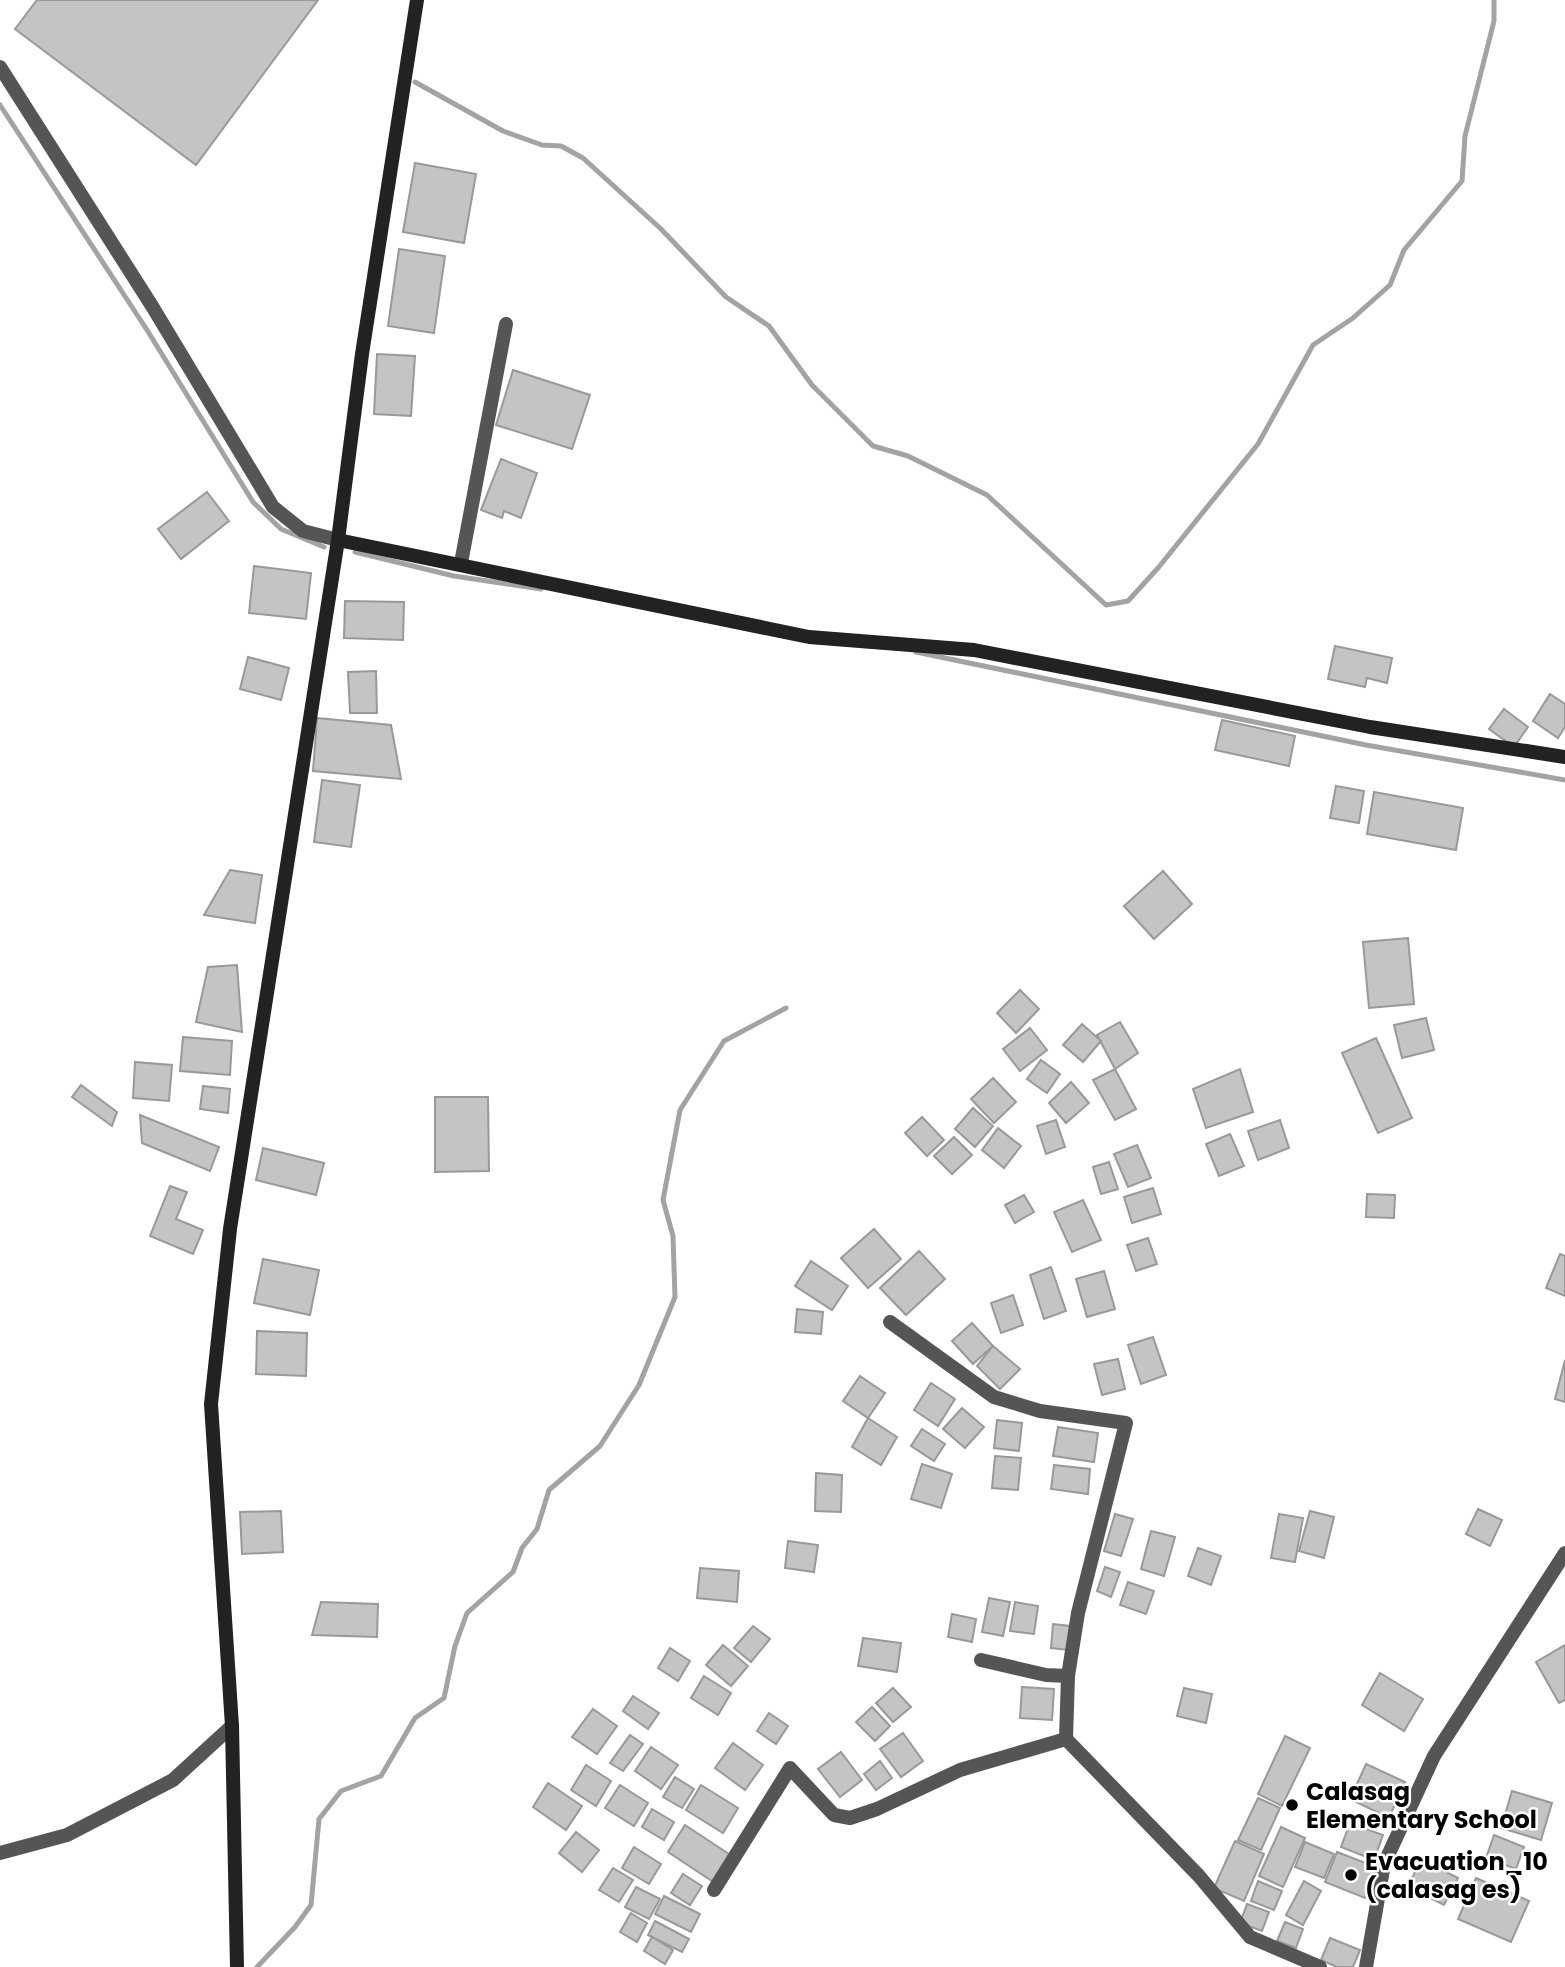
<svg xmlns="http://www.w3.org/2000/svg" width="1565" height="1967" viewBox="0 0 1565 1967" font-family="Poppins,sans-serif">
	<rect width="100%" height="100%" fill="#fff"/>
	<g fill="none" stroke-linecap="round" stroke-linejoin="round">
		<!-- stream -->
		<g stroke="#a3a3a3" stroke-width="5">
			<path d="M415 82 503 131 542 145 561 146 583 158 661 229 726 297 769 326 812 385 873 446 908 456 987 495 1106 605 1128 601 1158 568 1258 444 1313 345 1353 318 1390 285 1404 250 1462 181 1465 136 1494 21V0"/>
			<path d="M0 105 147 330 253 502 281 529 324 547"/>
			<path d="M355 552 454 576 541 589"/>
			<path d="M916 652 1366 745 1565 780"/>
			<path d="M257 1967 295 1927 311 1905 319 1819 341 1791 381 1776 415 1718 444 1698 455 1646 467 1613 513 1572 522 1548 537 1529 549 1490 600 1446 639 1385 675 1297 673 1236 663 1200 680 1110 724 1041 786 1008"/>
		</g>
	</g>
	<!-- building -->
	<g fill="#c4c4c4" stroke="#999" stroke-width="2">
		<path d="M37 0H318L196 165 15 29Z"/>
		<path d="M415 163 476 174 464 243 403 232Z"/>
		<path d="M399 249 445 256 434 333 388 326Z"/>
		<path d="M377 354 415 356 411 416 374 414Z"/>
		<path d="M513 370 590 395 572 449 496 425Z"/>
		<path d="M501 459 537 473 521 518 504 511 502 518 481 510Z"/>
		<path d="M207 492 229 521 181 559 158 529Z"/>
		<path d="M254 566 311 573 306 619 249 613Z"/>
		<path d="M345 601 404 602 403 640 344 638Z"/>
		<path d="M1335 646 1392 658 1387 683 1367 678 1365 687 1328 679Z"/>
		<path d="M248 657 289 668 281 700 240 689Z"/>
		<path d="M376 671 377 713H350L348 672Z"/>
		<path d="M1550 694 1565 704V727L1558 738 1533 721Z"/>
		<path d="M1504 709 1528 727 1514 747 1489 729Z"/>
		<path d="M317 718 391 725 401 779 313 771Z"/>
		<path d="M1222 720 1295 736 1289 766 1215 750Z"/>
		<path d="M322 780 360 785 351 847 314 842Z"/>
		<path d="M1336 786 1364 791 1359 823 1330 818Z"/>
		<path d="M1374 792 1463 808 1456 850 1367 834Z"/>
		<path d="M230 870 262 875 255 923 204 915Z"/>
		<path d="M1163 871 1192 904 1154 939 1124 906Z"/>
		<path d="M1408 938 1414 1004 1369 1008 1363 942Z"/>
		<path d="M237 965 242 1032 196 1022 208 967Z"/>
		<path d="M1020 990 1039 1009 1016 1033 997 1013Z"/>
		<path d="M1426 1018 1434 1050 1402 1058 1394 1025Z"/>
		<path d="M1120 1022 1138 1053 1115 1069 1097 1035Z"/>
		<path d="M1082 1024 1101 1041 1083 1062 1063 1045Z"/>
		<path d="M1030 1028 1047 1050 1020 1071 1003 1049Z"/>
		<path d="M183 1037 232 1041 230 1075 180 1071Z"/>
		<path d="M1376 1038 1412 1118 1378 1133 1342 1053Z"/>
		<path d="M1041 1060 1060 1074 1047 1093 1027 1079Z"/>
		<path d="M135 1062 172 1065 169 1101 133 1098Z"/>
		<path d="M1115 1069 1136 1109 1115 1120 1093 1080Z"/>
		<path d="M1240 1069 1253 1112 1206 1128 1193 1089Z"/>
		<path d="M993 1078 1016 1102 994 1123 971 1099Z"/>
		<path d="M1071 1082 1089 1103 1066 1123 1049 1103Z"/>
		<path d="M81 1085 117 1112 112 1126 72 1097Z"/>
		<path d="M203 1086 230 1089 228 1113 200 1109Z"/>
		<path d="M435 1097H488L489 1171 435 1172Z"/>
		<path d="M973 1108 993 1126 975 1147 955 1129Z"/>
		<path d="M140 1115 219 1147 210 1171 142 1143Z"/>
		<path d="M922 1117 944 1140 927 1156 905 1133Z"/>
		<path d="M1056 1120 1065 1147 1046 1154 1037 1126Z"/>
		<path d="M1280 1120 1289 1148 1258 1160 1248 1131Z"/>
		<path d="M998 1128 1021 1146 1004 1168 982 1150Z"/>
		<path d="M1230 1134 1244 1166 1219 1176 1206 1144Z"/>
		<path d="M954 1137 972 1155 952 1174 934 1156Z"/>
		<path d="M1137 1145 1151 1178 1128 1187 1114 1154Z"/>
		<path d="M263 1148 324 1163 316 1195 256 1180Z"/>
		<path d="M1109 1162 1118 1189 1101 1194 1093 1167Z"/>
		<path d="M170 1186 187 1192 176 1219 203 1230 193 1254 150 1236Z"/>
		<path d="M1153 1188 1161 1214 1132 1223 1124 1197Z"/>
		<path d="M1367 1194 1395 1195 1394 1218 1366 1217Z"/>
		<path d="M1024 1195 1034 1212 1015 1223 1005 1205Z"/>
		<path d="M1083 1200 1101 1240 1072 1252 1054 1212Z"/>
		<path d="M874 1229 901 1259 868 1288 841 1258Z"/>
		<path d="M1148 1238 1157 1264 1136 1271 1127 1245Z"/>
		<path d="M919 1251 945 1279 906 1315 880 1288Z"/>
		<path d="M1560 1254 1565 1256V1296L1546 1288Z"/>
		<path d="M263 1259 319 1270 310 1315 254 1303Z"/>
		<path d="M811 1261 848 1286 832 1310 795 1286Z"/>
		<path d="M1051 1267 1066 1311 1044 1319 1030 1275Z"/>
		<path d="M1104 1271 1115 1309 1087 1317 1076 1279Z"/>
		<path d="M1013 1295 1023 1325 1001 1333 991 1303Z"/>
		<path d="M797 1309 823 1312 821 1334 795 1332Z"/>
		<path d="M972 1323 993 1346 973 1364 952 1341Z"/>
		<path d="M257 1331 307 1333 306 1376 256 1374Z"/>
		<path d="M1153 1337 1166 1375 1141 1384 1128 1345Z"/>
		<path d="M993 1346 1020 1369 1000 1389 977 1366Z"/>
		<path d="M1118 1359 1125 1389 1102 1395 1094 1364Z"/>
		<path d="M1565 1360V1402L1555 1399Z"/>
		<path d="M860 1376 885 1393 868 1418 843 1401Z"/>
		<path d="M931 1383 955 1399 938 1426 914 1410Z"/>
		<path d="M962 1408 984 1427 965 1448 943 1429Z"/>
		<path d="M868 1418 897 1437 881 1465 852 1447Z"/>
		<path d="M997 1420 1022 1423 1019 1451 994 1448Z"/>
		<path d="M1058 1427 1098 1433 1094 1462 1053 1456Z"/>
		<path d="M922 1429 945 1444 934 1461 911 1446Z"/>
		<path d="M995 1456 1021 1458 1018 1490 992 1488Z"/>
		<path d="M922 1464 952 1474 941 1508 911 1499Z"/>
		<path d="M1054 1465 1090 1469 1088 1494 1051 1489Z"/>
		<path d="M816 1473 842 1475 841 1512 815 1511Z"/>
		<path d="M1478 1509 1502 1520 1490 1546 1466 1534Z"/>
		<path d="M281 1511 283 1552 242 1554 240 1512Z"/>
		<path d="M1310 1511 1334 1517 1324 1558 1299 1551Z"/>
		<path d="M1115 1514 1133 1519 1121 1556 1104 1551Z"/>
		<path d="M1279 1514 1303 1518 1295 1562 1271 1558Z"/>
		<path d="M1151 1531 1175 1537 1164 1576 1141 1569Z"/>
		<path d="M788 1541 818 1545 814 1572 785 1568Z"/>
		<path d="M1198 1548 1221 1556 1211 1585 1188 1576Z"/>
		<path d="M1105 1567 1120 1572 1111 1597 1097 1591Z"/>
		<path d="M700 1568 739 1571 737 1602 697 1598Z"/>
		<path d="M1128 1582 1154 1591 1146 1614 1120 1605Z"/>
		<path d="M989 1598 1010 1602 1003 1636 982 1632Z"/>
		<path d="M321 1602 378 1604 377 1637 312 1635Z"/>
		<path d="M1015 1602 1038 1606 1034 1634 1010 1631Z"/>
		<path d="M952 1614 976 1619 972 1642 948 1637Z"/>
		<path d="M1053 1624 1070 1626 1068 1650 1051 1648Z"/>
		<path d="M753 1626 770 1639 751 1662 734 1648Z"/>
		<path d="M863 1638 901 1643 897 1672 858 1666Z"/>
		<path d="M723 1645 748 1666 731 1686 706 1665Z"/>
		<path d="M1565 1645V1700L1559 1703 1536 1662Z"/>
		<path d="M670 1648 690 1661 678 1681 658 1668Z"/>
		<path d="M1380 1673 1423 1699 1404 1731 1362 1705Z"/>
		<path d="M704 1676 731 1693 718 1715 691 1698Z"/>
		<path d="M1022 1687 1054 1689 1052 1720 1020 1718Z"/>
		<path d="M893 1688 911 1707 893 1722 876 1703Z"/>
		<path d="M1184 1688 1212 1694 1206 1723 1177 1716Z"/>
		<path d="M633 1696 659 1713 648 1729 623 1711Z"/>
		<path d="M872 1707 890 1726 875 1741 856 1722Z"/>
		<path d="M593 1709 617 1726 597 1754 572 1737Z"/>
		<path d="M769 1713 788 1726 776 1744 757 1731Z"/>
		<path d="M903 1733 923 1761 901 1777 880 1749Z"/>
		<path d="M630 1735 643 1744 623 1771 610 1763Z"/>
		<path d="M1285 1736 1310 1748 1282 1806 1258 1794Z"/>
		<path d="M733 1743 763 1765 745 1790 715 1768Z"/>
		<path d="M651 1747 678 1765 661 1789 635 1771Z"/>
		<path d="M841 1752 862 1780 840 1797 818 1769Z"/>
		<path d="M880 1761 892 1778 876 1790 864 1774Z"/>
		<path d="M1366 1764 1405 1782 1389 1818 1350 1799Z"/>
		<path d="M586 1765 611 1781 596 1806 571 1790Z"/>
		<path d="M675 1777 694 1789 682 1808 663 1797Z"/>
		<path d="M548 1783 582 1806 566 1830 533 1807Z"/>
		<path d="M620 1785 648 1803 634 1826 605 1808Z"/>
		<path d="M701 1785 738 1808 723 1833 686 1810Z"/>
		<path d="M1512 1791 1552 1803 1541 1840 1501 1828Z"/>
		<path d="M1258 1798 1280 1808 1261 1850 1238 1840Z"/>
		<path d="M652 1809 674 1822 664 1840 642 1827Z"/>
		<path d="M1350 1823 1383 1835 1374 1860 1341 1847Z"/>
		<path d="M685 1825 732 1856 715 1883 668 1852Z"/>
		<path d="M1281 1827 1305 1838 1283 1887 1259 1876Z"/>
		<path d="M576 1832 599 1850 582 1872 559 1853Z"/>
		<path d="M1494 1835 1524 1847 1516 1869 1486 1858Z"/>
		<path d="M1235 1841 1264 1854 1244 1901 1214 1888Z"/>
		<path d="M1305 1842 1334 1854 1324 1878 1295 1867Z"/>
		<path d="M634 1847 661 1864 649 1884 622 1868Z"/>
		<path d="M1337 1852 1376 1867 1365 1898 1325 1882Z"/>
		<path d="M1421 1859 1458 1878 1444 1905 1408 1887Z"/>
		<path d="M613 1868 633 1880 619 1902 599 1890Z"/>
		<path d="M683 1874 702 1886 690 1905 671 1893Z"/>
		<path d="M1476 1878 1529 1901 1511 1942 1458 1919Z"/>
		<path d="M1258 1881 1282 1891 1274 1910 1251 1901Z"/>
		<path d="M1304 1881 1321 1891 1303 1925 1286 1915Z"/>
		<path d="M636 1887 660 1899 649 1919 625 1907Z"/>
		<path d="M664 1896 700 1914 691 1932 655 1914Z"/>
		<path d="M1247 1904 1269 1912 1262 1931 1240 1923Z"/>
		<path d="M631 1913 647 1923 637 1942 620 1932Z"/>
		<path d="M655 1921 689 1939 682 1952 648 1935Z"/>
		<path d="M1285 1922 1303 1929 1296 1948 1277 1941Z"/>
		<path d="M652 1937 673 1950 665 1964 644 1951Z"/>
		<path d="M1330 1938 1360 1950 1353 1967H1337L1321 1960Z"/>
	</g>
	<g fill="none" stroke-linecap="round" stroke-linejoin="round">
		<!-- street -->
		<g stroke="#555" stroke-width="14">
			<path d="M0 67 152 306 273 507 303 531 338 540"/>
			<path d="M461 563 506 324"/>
			<path d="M890 1322 994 1397 1040 1411 1126 1423 1078 1613 1068 1676 1066 1739 1199 1876 1250 1937 1320 1967"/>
			<path d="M981 1660 1046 1675 1068 1676"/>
			<path d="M0 1853 67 1835 173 1780 232 1726"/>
			<path d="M714 1890 790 1768 834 1815 850 1818 877 1809 960 1770 1066 1739"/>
			<path d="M1366 1967 1384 1864 1434 1756 1565 1553"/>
		</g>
		<!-- secondary -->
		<g stroke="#222" stroke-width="14">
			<path d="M338 540 809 637 974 650 1370 727 1565 757"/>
			<path d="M237 1967 232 1726 211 1404 230 1229 338 540 362 354 417 0"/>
		</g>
	</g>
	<!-- markers -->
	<g fill="#000" stroke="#fff" stroke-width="2.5">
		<circle cx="1292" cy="1805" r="7"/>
		<circle cx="1351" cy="1875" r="7"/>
	</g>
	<g text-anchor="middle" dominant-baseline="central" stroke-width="5" stroke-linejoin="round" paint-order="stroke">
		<!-- poi labels -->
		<g font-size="24" font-weight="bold" fill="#000" stroke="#fff" text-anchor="start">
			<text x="1306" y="1791">Calasag<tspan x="1306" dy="28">Elementary School</tspan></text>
			<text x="1365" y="1861">Evacuation_10<tspan x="1365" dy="28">(calasag es)</tspan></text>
		</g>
	</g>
</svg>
